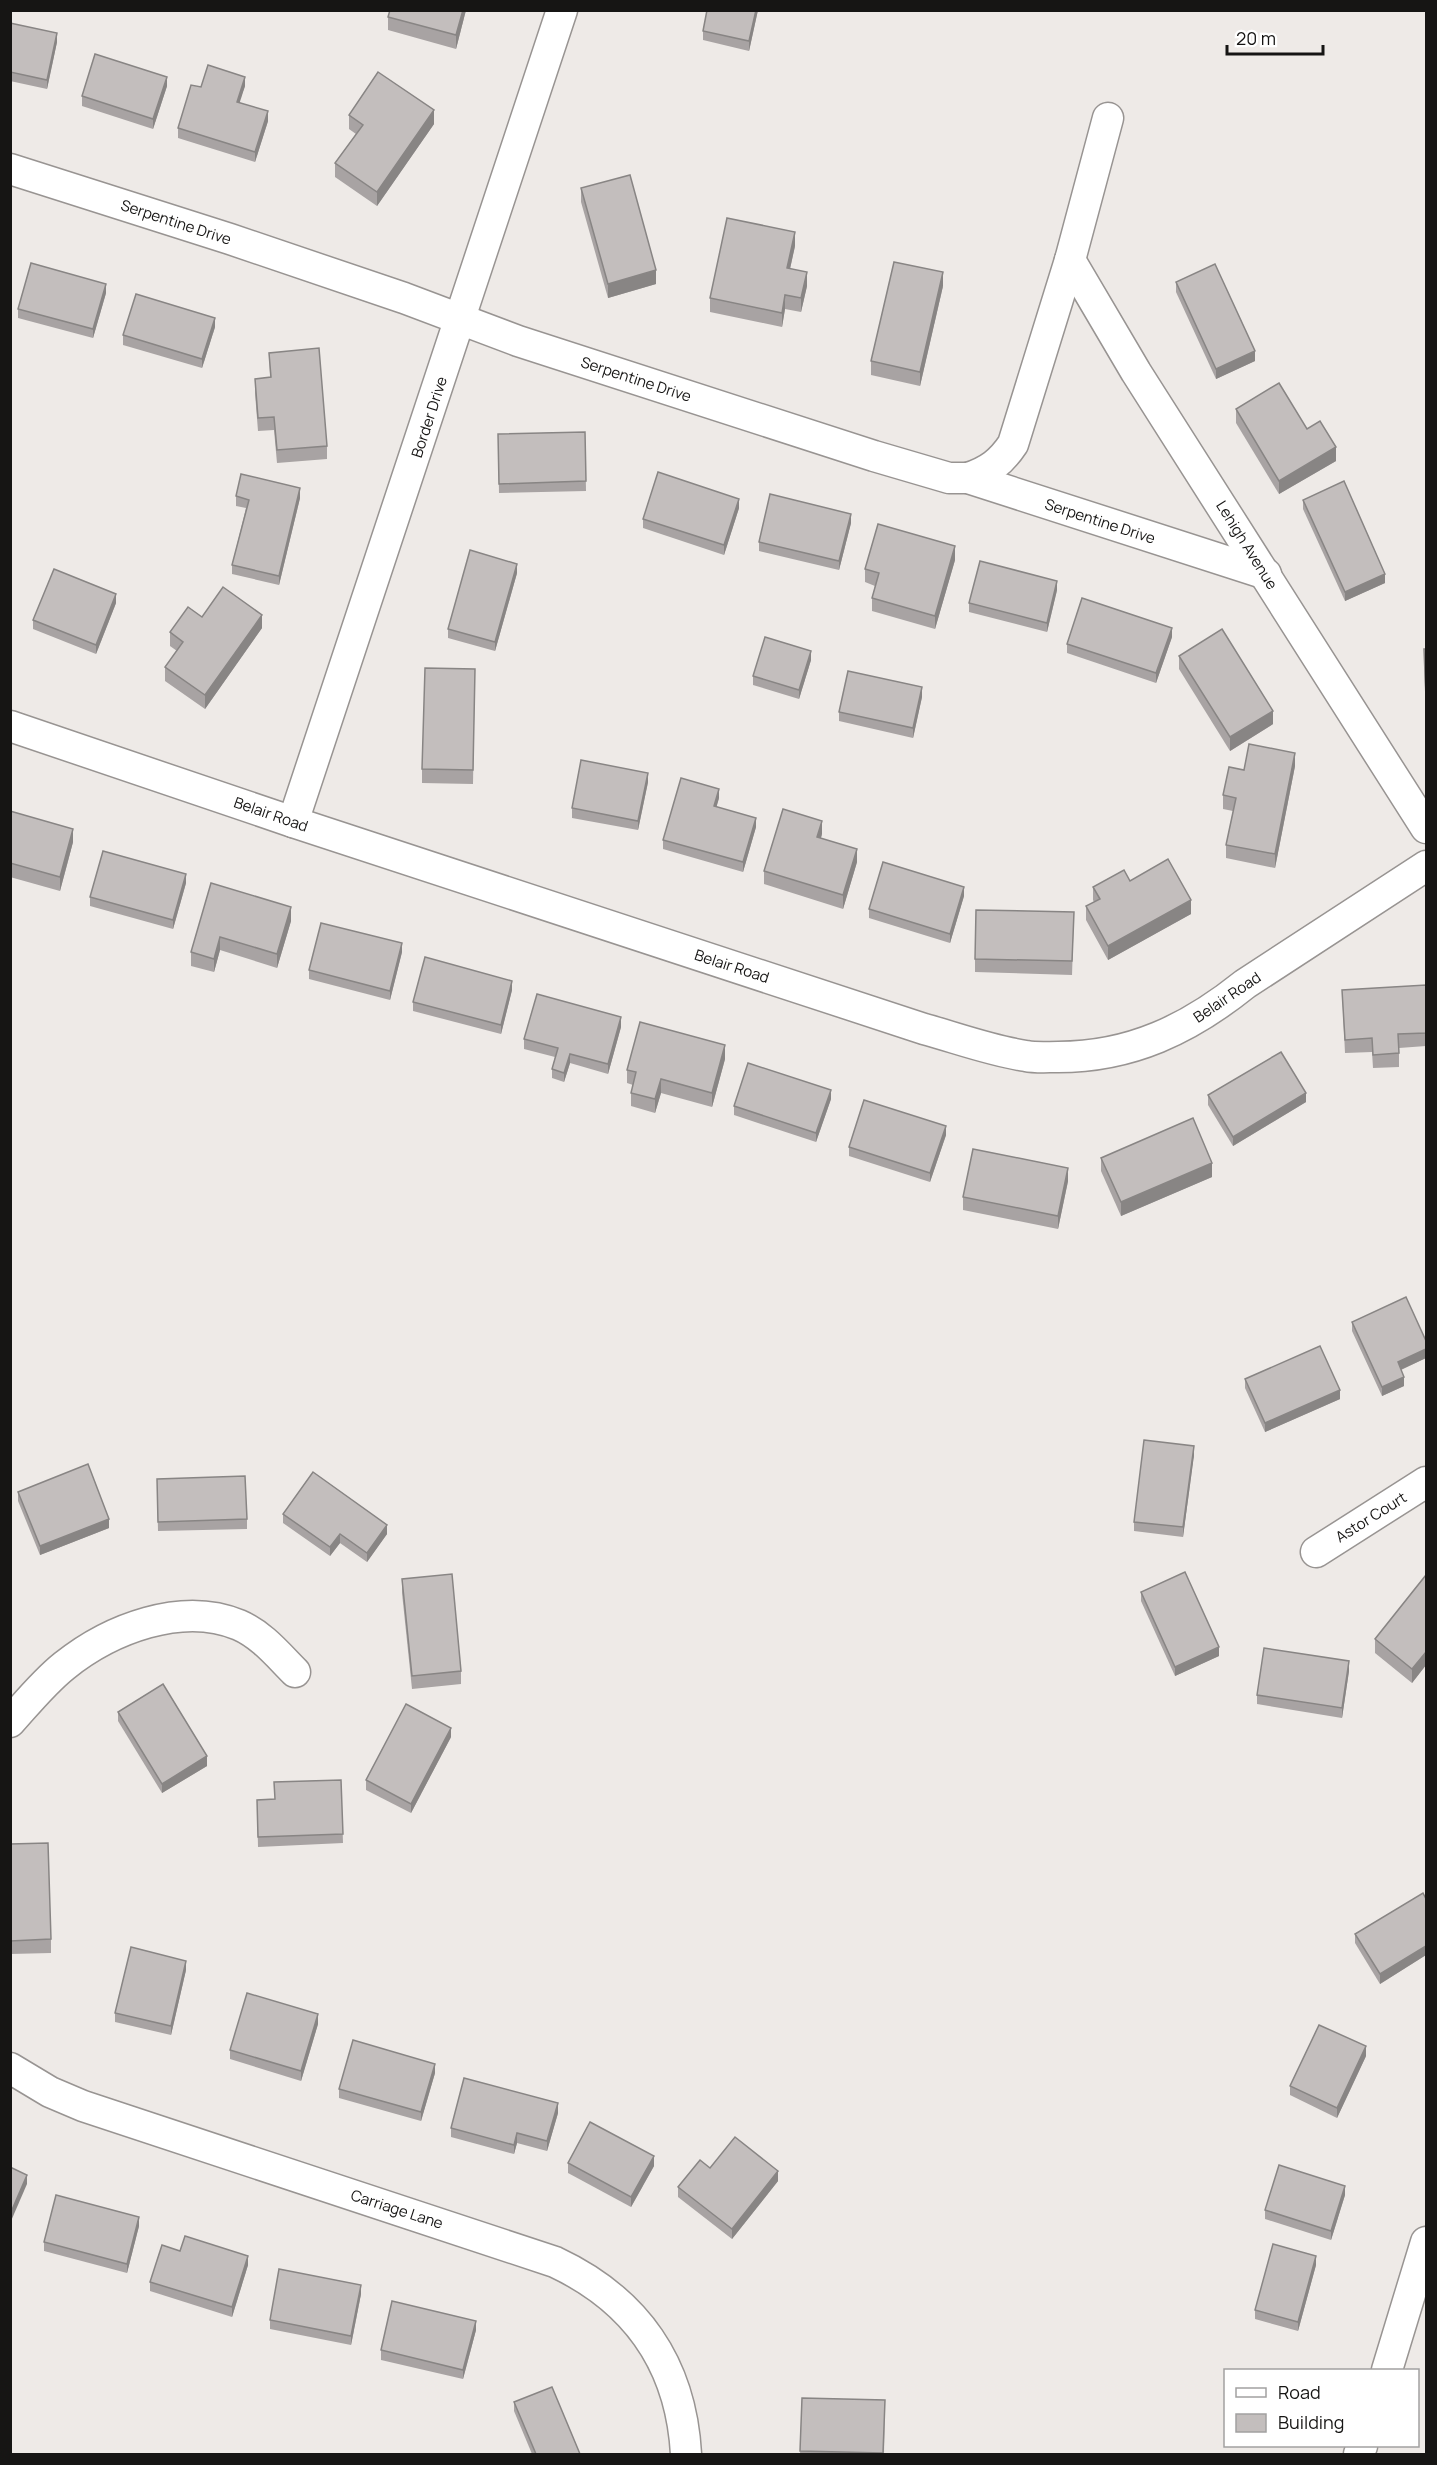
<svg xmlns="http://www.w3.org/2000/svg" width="1437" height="2465" viewBox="0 0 1437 2465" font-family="Manrope,sans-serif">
	<rect width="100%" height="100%" fill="#eeeae7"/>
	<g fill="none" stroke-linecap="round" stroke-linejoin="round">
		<defs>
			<g id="street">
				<path d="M10 169 230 239 404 298 518 341 874 456 949 478H968L1266 574"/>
				<path d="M1070 260 1136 372 1426 828"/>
				<path d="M968 478C989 471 1001 462 1013 444L1070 260 1108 118"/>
				<path d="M10 726 293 822 924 1029C957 1038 992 1051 1026 1056 1036 1058 1047 1057 1058 1057 1131 1057 1189 1029 1245 984L1426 866"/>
				<path d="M293 822 562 10"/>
				<path d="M1316 1552 1426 1482"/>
				<path d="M10 1722C28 1702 44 1682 64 1666 110 1629 182 1601 239 1625 262 1635 278 1655 295 1672"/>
				<path d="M10 2068 50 2092 83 2106 555 2262C636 2300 681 2364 686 2454"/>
				<path d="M1387 2370 1426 2242"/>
				<path d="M1359 2454 1362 2446"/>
			</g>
		</defs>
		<!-- street casing -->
		<use href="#street" stroke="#989492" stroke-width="33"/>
		<!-- street -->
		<use href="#street" stroke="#fff" stroke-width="30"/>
	</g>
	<!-- wall -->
	<g fill="#a8a3a3">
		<path d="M466 10 456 49 388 30V17Z"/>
		<path d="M758 10 749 51 703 40V31Z"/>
		<path d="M10 23 57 42 47 89 10 81Z"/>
		<path d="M167 86 153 129 82 106V96Z"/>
		<path d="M245 86 239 102 268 121 255 162 178 138V128L201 87Z"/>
		<path d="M349 115 434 124 377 206 335 177V163L356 134 349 129Z"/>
		<path d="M581 188 656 284 608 298 581 202Z"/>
		<path d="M795 246 790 269 807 286 801 312 785 309 782 327 710 312V298Z"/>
		<path d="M1176 282 1255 361 1216 379 1176 292Z"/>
		<path d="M943 286 920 386 871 375V361Z"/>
		<path d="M106 293 93 338 18 318V309Z"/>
		<path d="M215 327 202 368 123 345V335Z"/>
		<path d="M269 353 327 446V459L277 463 274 430 258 431 255 393V379L270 377Z"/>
		<path d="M1236 409 1336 461 1279 494 1236 423Z"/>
		<path d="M585 432 586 491 499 493 498 434Z"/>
		<path d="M236 496 300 498 279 585 232 574V565L246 508 236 506Z"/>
		<path d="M1303 500 1385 583 1345 601 1303 509Z"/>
		<path d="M739 508 724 555 643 528V519Z"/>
		<path d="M851 523 839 570 759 551V542Z"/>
		<path d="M955 560 935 629 872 611V598L875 586 865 582V569Z"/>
		<path d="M517 573 495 651 448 638V629Z"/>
		<path d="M1057 590 1047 632 969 612V603Z"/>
		<path d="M116 603 96 654 33 629V620Z"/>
		<path d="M202 617 262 628 205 709 165 681V667L177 651 170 646V632Z"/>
		<path d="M1172 637 1156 683 1067 653V644Z"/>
		<path d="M1424 649H1426V712L1424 663Z"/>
		<path d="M1179 656 1273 724 1230 751 1179 669Z"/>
		<path d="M811 660 799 699 753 685V676Z"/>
		<path d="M475 669 473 784 422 783V769Z"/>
		<path d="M922 697 913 738 839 721V712Z"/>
		<path d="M1295 766 1275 868 1226 858V845L1233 811 1223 809V795L1244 770Z"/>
		<path d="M648 782 638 830 572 818V808Z"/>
		<path d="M719 798 716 807 756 827 743 872 663 849V840Z"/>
		<path d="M10 811 73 842 60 891 10 877Z"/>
		<path d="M822 834 821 838 857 862 843 909 764 884V871Z"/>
		<path d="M1130 881 1191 914 1108 960 1086 920V906L1094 902 1093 900V887Z"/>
		<path d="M186 883 173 929 90 906V897Z"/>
		<path d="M211 883 291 921 277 968 220 950 214 972 191 966V952Z"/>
		<path d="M964 896 950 943 869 918V909Z"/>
		<path d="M1074 912 1072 975 975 972V959Z"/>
		<path d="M402 952 390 1000 309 979V970Z"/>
		<path d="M1426 985V1046L1399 1048V1067L1373 1068 1372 1052 1345 1053 1342 990Z"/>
		<path d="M512 990 501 1034 413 1011V1002Z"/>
		<path d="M621 1027 608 1074 570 1063 564 1082 552 1078V1069L555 1057 524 1049V1039Z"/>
		<path d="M725 1059 712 1107 661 1093 655 1113 631 1106V1093L633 1085 627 1083V1070Z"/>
		<path d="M1208 1095 1306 1102 1233 1146 1208 1105Z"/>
		<path d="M831 1099 816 1142 734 1115V1106Z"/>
		<path d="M946 1135 930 1182 849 1156V1147Z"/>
		<path d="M1101 1158 1212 1177 1121 1216 1101 1171Z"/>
		<path d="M1068 1181 1058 1229 963 1210V1197Z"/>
		<path d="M1352 1322 1426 1341V1358L1401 1370 1404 1386 1382 1396 1352 1331Z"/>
		<path d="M1245 1379 1340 1399 1265 1432 1245 1388Z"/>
		<path d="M1194 1455 1183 1537 1134 1531V1522Z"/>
		<path d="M157 1479 247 1519V1529L158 1531Z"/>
		<path d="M18 1492 109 1528 40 1555 18 1501Z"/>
		<path d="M283 1514 387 1534 367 1562 340 1543 330 1556 283 1523Z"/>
		<path d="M1426 1575V1665L1412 1683 1375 1653V1639Z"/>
		<path d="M402 1579 461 1671V1684L412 1689 402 1593Z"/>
		<path d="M1141 1592 1219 1656 1175 1676 1141 1601Z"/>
		<path d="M1349 1671 1342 1718 1257 1704V1695Z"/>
		<path d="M118 1712 207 1766 162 1793 118 1721Z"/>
		<path d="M451 1737 411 1813 366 1790V1780Z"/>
		<path d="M341 1780 343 1843 258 1847 257 1800 275 1799 274 1782Z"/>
		<path d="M10 1844 51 1939V1953L10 1954Z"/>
		<path d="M1426 1899V1955L1380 1984 1355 1943V1934Z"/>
		<path d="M186 1970 171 2035 115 2022V2013Z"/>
		<path d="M318 2024 301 2081 230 2059V2050Z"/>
		<path d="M1366 2056 1337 2118 1290 2095V2086Z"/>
		<path d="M435 2073 421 2121 339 2098V2089Z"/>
		<path d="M558 2113 547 2151 517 2143 514 2154 451 2137V2128Z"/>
		<path d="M568 2163 654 2166 631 2207 568 2173Z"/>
		<path d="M710 2168 778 2181 732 2239 678 2197V2187Z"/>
		<path d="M1345 2195 1331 2240 1265 2219V2210Z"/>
		<path d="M139 2226 127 2273 44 2251V2242Z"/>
		<path d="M180 2251 248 2265 232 2317 150 2291V2282Z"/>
		<path d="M1316 2265 1298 2331 1255 2319V2310Z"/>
		<path d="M361 2294 351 2345 270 2329V2320Z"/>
		<path d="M476 2330 463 2379 381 2360V2350Z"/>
		<path d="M802 2398 885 2400 884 2454H800Z"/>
		<path d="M514 2402 580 2454H532L514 2411Z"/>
	</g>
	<!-- shaded-wall -->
	<g fill="#888584">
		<path d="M463 10H466L456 49V35Z"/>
		<path d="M756 10H758L749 51V41Z"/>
		<path d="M57 33V42L47 89V80Z"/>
		<path d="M167 77V86L153 129V119Z"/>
		<path d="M245 77V86L237 111V102Z"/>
		<path d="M434 110V124L377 206V192Z"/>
		<path d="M268 111V121L255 162V152Z"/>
		<path d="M795 232V246L787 282V268Z"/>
		<path d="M656 270V284L608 298V284Z"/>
		<path d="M807 272V286L801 312V298Z"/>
		<path d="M943 272V286L920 386V372Z"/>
		<path d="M106 284V293L93 338V329Z"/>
		<path d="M785 295V309L782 327V313Z"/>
		<path d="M215 318V327L202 368V359Z"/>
		<path d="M1255 351V361L1216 379V369Z"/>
		<path d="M1336 447V461L1279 494V481Z"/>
		<path d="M300 488V498L279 585V576Z"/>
		<path d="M739 499V508L724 555V545Z"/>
		<path d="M851 514V523L839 570V561Z"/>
		<path d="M955 546V560L935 629V616Z"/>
		<path d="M517 564V573L495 651V642Z"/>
		<path d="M1385 574V583L1345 601V592Z"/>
		<path d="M1057 581V590L1047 632V623Z"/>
		<path d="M116 594V603L96 654V645Z"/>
		<path d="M262 615V628L205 709V695Z"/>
		<path d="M1172 628V637L1156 683V673Z"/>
		<path d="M811 651V660L799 699V690Z"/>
		<path d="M922 687V697L913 738V728Z"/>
		<path d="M1273 711V724L1230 751V737Z"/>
		<path d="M1295 753V766L1275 868V854Z"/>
		<path d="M648 773V782L638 830V821Z"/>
		<path d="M719 789V798L714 816V806Z"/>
		<path d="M756 818V827L743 872V862Z"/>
		<path d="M822 821V834L817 850V837Z"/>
		<path d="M73 829V842L60 891V877Z"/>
		<path d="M857 849V862L843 909V895Z"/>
		<path d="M186 874V883L173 929V920Z"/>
		<path d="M964 887V896L950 943V934Z"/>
		<path d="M1191 900V914L1108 960V946Z"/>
		<path d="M291 907V921L277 968V954Z"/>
		<path d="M220 937V950L214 972V959Z"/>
		<path d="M402 943V952L390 1000V991Z"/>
		<path d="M512 981V990L501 1034V1025Z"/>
		<path d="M621 1017V1027L608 1074V1064Z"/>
		<path d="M725 1045V1059L712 1107V1093Z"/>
		<path d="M570 1054V1063L564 1082V1073Z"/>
		<path d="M661 1079V1093L655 1113V1099Z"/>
		<path d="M831 1090V1099L816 1142V1133Z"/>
		<path d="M1306 1093V1102L1233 1146V1137Z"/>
		<path d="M946 1126V1135L930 1182V1173Z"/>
		<path d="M1212 1163V1177L1121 1216V1202Z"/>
		<path d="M1068 1168V1181L1058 1229V1216Z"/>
		<path d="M1426 1349V1358L1398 1371V1362Z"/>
		<path d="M1404 1377V1386L1382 1396V1387Z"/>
		<path d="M1340 1390V1399L1265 1432V1423Z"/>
		<path d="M1194 1446V1455L1183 1537V1527Z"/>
		<path d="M109 1519V1528L40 1555V1546Z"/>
		<path d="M387 1525V1534L367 1562V1553Z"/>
		<path d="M340 1534V1543L330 1556V1547Z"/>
		<path d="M12 1579V1588L10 1590V1581Z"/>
		<path d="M1219 1647V1656L1175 1676V1667Z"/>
		<path d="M1426 1652V1665L1412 1683V1669Z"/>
		<path d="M1349 1661V1671L1342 1718V1708Z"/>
		<path d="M451 1728V1737L411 1813V1804Z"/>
		<path d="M207 1756V1766L162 1793V1784Z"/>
		<path d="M1426 1946V1955L1380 1984V1974Z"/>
		<path d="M186 1961V1970L171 2035V2026Z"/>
		<path d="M318 2014V2024L301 2081V2071Z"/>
		<path d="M1366 2046V2056L1337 2118V2108Z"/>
		<path d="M435 2064V2073L421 2121V2112Z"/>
		<path d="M558 2103V2113L547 2151V2141Z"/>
		<path d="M517 2133V2143L514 2154V2145Z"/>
		<path d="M654 2156V2166L631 2207V2197Z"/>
		<path d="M778 2171V2181L732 2239V2229Z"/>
		<path d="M27 2175V2184L11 2221V2212Z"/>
		<path d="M1345 2186V2195L1331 2240V2231Z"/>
		<path d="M139 2217V2226L127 2273V2264Z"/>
		<path d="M248 2256V2265L232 2317V2307Z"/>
		<path d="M1316 2256V2265L1298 2331V2322Z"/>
		<path d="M361 2285V2294L351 2345V2336Z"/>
		<path d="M476 2321V2330L463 2379V2370Z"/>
	</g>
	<!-- building -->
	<g fill="#c3bebd" stroke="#888584" stroke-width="1.5">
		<path d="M390 10H463L456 35 388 17Z"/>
		<path d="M707 10H756L749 41 703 31Z"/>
		<path d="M10 23 57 33 47 80 10 72Z"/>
		<path d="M95 54 167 77 153 119 82 96Z"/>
		<path d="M208 65 245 77 237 102 268 111 255 152 178 128 191 85 201 87Z"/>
		<path d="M378 72 434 110 377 192 335 163 363 125 349 115Z"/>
		<path d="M630 175 656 270 608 284 581 188Z"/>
		<path d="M727 218 795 232 787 268 807 272 801 298 785 295 782 313 710 298Z"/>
		<path d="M894 262 943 272 920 372 871 361Z"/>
		<path d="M31 263 106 284 93 329 18 309Z"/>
		<path d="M1215 264 1255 351 1216 369 1176 282Z"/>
		<path d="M136 294 215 318 202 359 123 335Z"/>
		<path d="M319 348 327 446 277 450 274 417 258 418 255 379 271 377 269 353Z"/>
		<path d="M1279 383 1307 429 1320 421 1336 447 1279 481 1236 409Z"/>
		<path d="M585 432 586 481 499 484 498 434Z"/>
		<path d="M658 472 739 499 724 545 643 519Z"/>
		<path d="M241 474 300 488 279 576 232 565 249 500 236 496Z"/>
		<path d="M1344 481 1385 574 1345 592 1303 500Z"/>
		<path d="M770 494 851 514 839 561 759 542Z"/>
		<path d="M878 524 955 546 935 616 872 598 879 573 865 569Z"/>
		<path d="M470 550 517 564 495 642 448 629Z"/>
		<path d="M980 561 1057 581 1047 623 969 603Z"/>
		<path d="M54 569 116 594 96 645 33 620Z"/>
		<path d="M223 587 262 615 205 695 165 667 183 642 170 632 188 607 202 617Z"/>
		<path d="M1082 598 1172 628 1156 673 1067 644Z"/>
		<path d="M1222 629 1273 711 1230 737 1179 656Z"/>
		<path d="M765 637 811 651 799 690 753 676Z"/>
		<path d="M1424 649H1426V698Z"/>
		<path d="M425 668 475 669 473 770 422 769Z"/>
		<path d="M848 671 922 687 913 728 839 712Z"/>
		<path d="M1249 744 1295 753 1275 854 1226 845 1236 798 1223 795 1229 767 1244 770Z"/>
		<path d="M581 760 648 773 638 821 572 808Z"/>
		<path d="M681 778 719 789 714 806 756 818 743 862 663 840Z"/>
		<path d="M783 809 822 821 817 837 857 849 843 895 764 871Z"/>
		<path d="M10 811 73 829 60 877 10 863Z"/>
		<path d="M103 851 186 874 173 920 90 897Z"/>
		<path d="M1168 859 1191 900 1108 946 1086 906 1100 899 1093 887 1124 870 1130 881Z"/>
		<path d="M883 862 964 887 950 934 869 909Z"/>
		<path d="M211 883 291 907 277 954 220 937 214 959 191 952Z"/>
		<path d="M976 910 1074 912 1072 961 975 959Z"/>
		<path d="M321 923 402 943 390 991 309 970Z"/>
		<path d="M425 957 512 981 501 1025 413 1002Z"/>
		<path d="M1426 985V1033L1398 1034 1399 1053 1373 1055 1372 1038 1345 1040 1342 990Z"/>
		<path d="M537 994 621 1017 608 1064 570 1054 564 1073 552 1069 558 1048 524 1039Z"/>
		<path d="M640 1022 725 1045 712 1093 661 1079 655 1099 631 1093 636 1072 627 1070Z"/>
		<path d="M1281 1052 1306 1093 1233 1137 1208 1095Z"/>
		<path d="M748 1063 831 1090 816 1133 734 1106Z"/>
		<path d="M864 1100 946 1126 930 1173 849 1147Z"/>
		<path d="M1193 1118 1212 1163 1121 1202 1101 1158Z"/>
		<path d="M973 1149 1068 1168 1058 1216 963 1197Z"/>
		<path d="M1406 1297 1426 1341V1349L1398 1362 1404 1377 1382 1387 1352 1322Z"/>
		<path d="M1320 1346 1340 1390 1265 1423 1245 1379Z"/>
		<path d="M1144 1440 1194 1446 1183 1527 1134 1522Z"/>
		<path d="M88 1464 109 1519 40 1546 18 1492Z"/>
		<path d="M313 1472 387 1525 367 1553 340 1534 330 1547 283 1514Z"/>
		<path d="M245 1476 247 1519 158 1522 157 1479Z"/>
		<path d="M1185 1572 1219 1647 1175 1667 1141 1592Z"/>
		<path d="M452 1574 461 1671 412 1676 402 1579Z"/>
		<path d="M1426 1575V1652L1412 1669 1375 1639Z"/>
		<path d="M1264 1648 1349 1661 1342 1708 1257 1695Z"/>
		<path d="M163 1684 207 1756 162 1784 118 1712Z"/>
		<path d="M406 1704 451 1728 411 1804 366 1780Z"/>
		<path d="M341 1780 343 1834 258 1837 257 1800 275 1799 274 1782Z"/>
		<path d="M48 1843 51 1939 10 1941V1844Z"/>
		<path d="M1423 1893 1426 1899V1946L1380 1974 1355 1934Z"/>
		<path d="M131 1947 186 1961 171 2026 115 2013Z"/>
		<path d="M247 1993 318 2014 301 2071 230 2050Z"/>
		<path d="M1319 2025 1366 2046 1337 2108 1290 2086Z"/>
		<path d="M353 2040 435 2064 421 2112 339 2089Z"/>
		<path d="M464 2078 558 2103 547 2141 517 2133 514 2145 451 2128Z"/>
		<path d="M590 2122 654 2156 631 2197 568 2163Z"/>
		<path d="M735 2137 778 2171 732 2229 678 2187 700 2160 710 2168Z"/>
		<path d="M1279 2165 1345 2186 1331 2231 1265 2210Z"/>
		<path d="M10 2167 27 2175 11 2212 10 2211Z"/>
		<path d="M56 2195 139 2217 127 2264 44 2242Z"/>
		<path d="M185 2236 248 2256 232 2307 150 2282 162 2245 180 2251Z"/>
		<path d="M1273 2244 1316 2256 1298 2322 1255 2310Z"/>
		<path d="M279 2269 361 2285 351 2336 270 2320Z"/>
		<path d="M392 2301 476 2321 463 2370 381 2350Z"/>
		<path d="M552 2387 580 2454H536L514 2402Z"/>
		<path d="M802 2398 885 2400 883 2453 800 2451Z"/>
	</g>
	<g text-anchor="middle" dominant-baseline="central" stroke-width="4.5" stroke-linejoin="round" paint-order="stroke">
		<!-- street labels -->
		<g font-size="15" fill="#161514" stroke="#fff">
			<text transform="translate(176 222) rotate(18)">Serpentine Drive</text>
			<text transform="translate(636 379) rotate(18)">Serpentine Drive</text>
			<text transform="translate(429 417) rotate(-72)">Border Drive</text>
			<text transform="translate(1100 521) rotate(18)">Serpentine Drive</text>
			<text transform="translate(1247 545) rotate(58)">Lehigh Avenue</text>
			<text transform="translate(271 814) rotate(19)">Belair Road</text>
			<text transform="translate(732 966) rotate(18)">Belair Road</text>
			<text transform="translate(1227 997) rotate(-34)">Belair Road</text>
			<text transform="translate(1371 1517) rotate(-32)">Astor Court</text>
			<text transform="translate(397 2209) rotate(18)">Carriage Lane</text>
		</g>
	</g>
	<!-- border -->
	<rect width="1437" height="2465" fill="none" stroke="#161514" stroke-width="24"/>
	<!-- legend -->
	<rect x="1224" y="2369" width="195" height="78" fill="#ffffff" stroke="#a2a1a1" stroke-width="1.5"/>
	<rect x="1236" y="2388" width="30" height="9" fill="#ffffff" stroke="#a2a1a1" stroke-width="1.5"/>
	<text x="1278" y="2399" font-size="18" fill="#161514">Road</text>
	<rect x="1236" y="2414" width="30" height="18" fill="#c3bebd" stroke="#a2a1a1" stroke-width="1.5"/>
	<text x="1278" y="2429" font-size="18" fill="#161514">Building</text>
	<!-- scale -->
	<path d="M1227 45v9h96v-9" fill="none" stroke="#161514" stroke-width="3"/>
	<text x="1236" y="45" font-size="18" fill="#161514" stroke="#ffffff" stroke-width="4.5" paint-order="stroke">20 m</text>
</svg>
